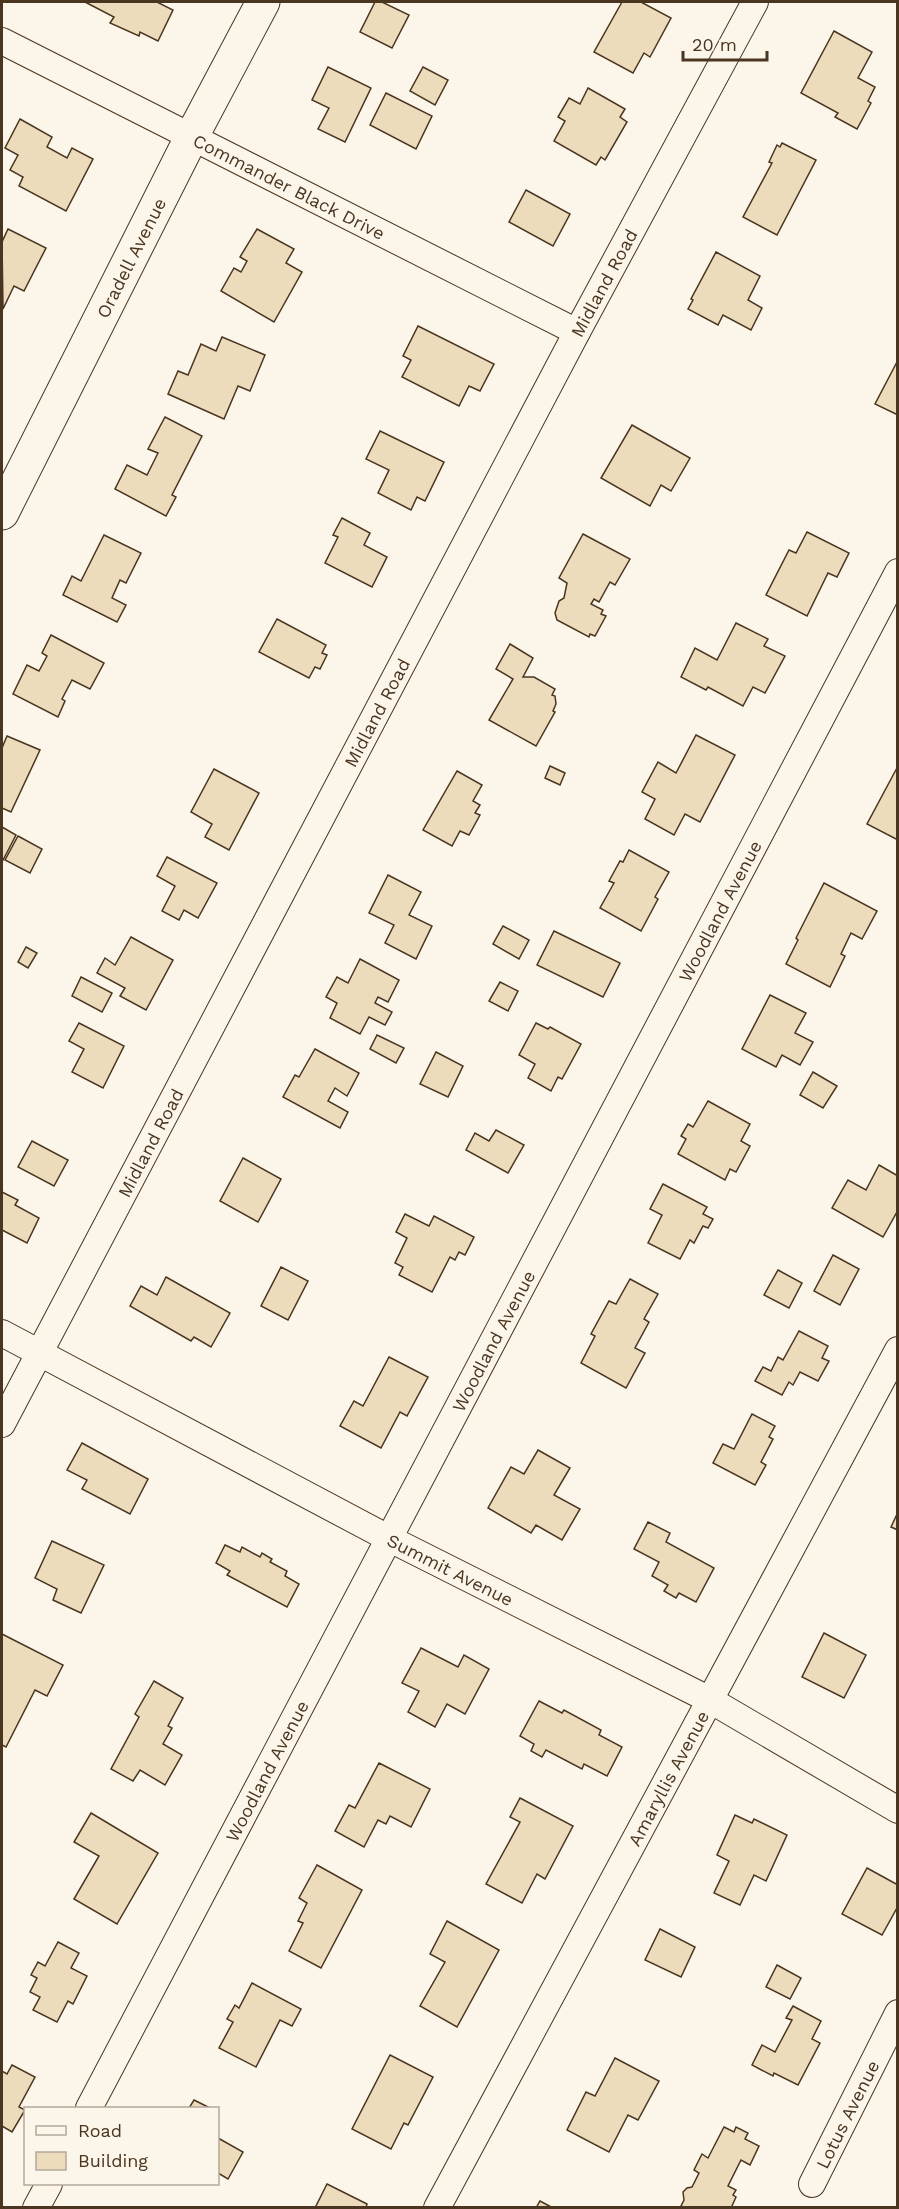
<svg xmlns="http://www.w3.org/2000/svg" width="899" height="2209" viewBox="0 0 899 2209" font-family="'Work Sans',sans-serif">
	<rect width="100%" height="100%" fill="#fbf6e9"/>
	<!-- building -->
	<g fill="#ecdcbc" stroke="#4a3520" stroke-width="1.5">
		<path d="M85 2H157L173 10 158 41 140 32 139 36 110 23 114 17Z"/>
		<path d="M375 2H382L409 15 392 48 360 32Z"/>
		<path d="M622 2H641L671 18 650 57 644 53 633 73 594 52Z"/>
		<path d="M834 31 872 52 858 78 875 87 868 101 871 103 857 129 835 117 838 113 801 93Z"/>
		<path d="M328 67 371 88 345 142 318 129 329 108 312 100Z"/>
		<path d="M423 67 448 80 435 105 410 91Z"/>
		<path d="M588 88 625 109 620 117 627 122 605 160 601 157 596 165 554 141 565 121 558 117 569 98 580 104Z"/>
		<path d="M386 93 432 116 416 149 370 125Z"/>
		<path d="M20 119 52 137 47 147 67 158 72 148 93 159 66 211 19 186 23 177 10 170 18 155 5 148Z"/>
		<path d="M782 143 816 160 777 235 743 217 772 163 769 162 777 145 780 147Z"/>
		<path d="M526 190 570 214 553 246 509 222Z"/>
		<path d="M8 229 46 248 24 291 14 286 3 309 2 242Z"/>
		<path d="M257 229 294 249 286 263 302 272 274 322 221 291 234 268 241 272 247 261 240 257Z"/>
		<path d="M716 252 760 276 748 300 762 308 751 330 723 315 718 325 688 309 693 300 691 299Z"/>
		<path d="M418 326 494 364 480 391 469 386 459 406 402 377 411 360 403 356Z"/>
		<path d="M222 337 265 355 250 391 238 386 224 419 168 394 178 371 188 375 201 344 216 351Z"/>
		<path d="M898 360V415L875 404Z"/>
		<path d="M165 417 202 436 172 495 176 497 166 516 115 489 127 465 147 475 158 453 148 449Z"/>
		<path d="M632 425 690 458 671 491 661 485 650 506 601 478Z"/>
		<path d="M380 431 444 462 425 501 417 497 411 510 378 493 389 470 366 459Z"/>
		<path d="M342 518 370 533 364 545 387 557 372 587 325 563 338 537 333 535Z"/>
		<path d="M807 532 849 553 837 577 828 573 807 616 766 595 789 550 796 553Z"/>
		<path d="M583 534 630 559 615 585 610 582 599 602 594 599 591 604 603 610 601 614 606 616 595 636 590 634 589 637 557 620 555 613 559 601 564 598 567 583 559 578Z"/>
		<path d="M104 535 141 553 126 583 120 580 112 598 126 605 117 622 63 595 72 576 81 581Z"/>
		<path d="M277 619 326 645 322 653 327 655 320 669 315 667 309 678 259 652Z"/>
		<path d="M736 623 768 639 764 646 785 656 765 693 753 687 743 706 708 687 706 690 681 677 695 648 717 660Z"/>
		<path d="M51 635 104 663 90 689 72 680 62 699 65 701 58 717 13 694 27 665 39 671 47 656 42 653Z"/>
		<path d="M510 644 533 658 523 677H534L555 689 552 695 555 696 556 704 553 711 555 712 536 746 489 720 513 679 496 669Z"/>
		<path d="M696 735 735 755 700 822 685 814 674 835 645 819 655 799 642 792 658 762 676 773Z"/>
		<path d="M7 736 40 750 11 812 2 808V748Z"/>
		<path d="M550 766 565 773 560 785 545 778Z"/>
		<path d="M898 766V840L867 824Z"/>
		<path d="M214 769 259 793 229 850 205 837 212 824 191 812Z"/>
		<path d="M457 771 482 785 473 801 480 805 475 813 480 815 469 835 460 831 452 846 423 830Z"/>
		<path d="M2 827 16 835 3 860 2 859Z"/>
		<path d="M18 836 42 849 30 873 5 860Z"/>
		<path d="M629 850 669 872 655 897 658 899 641 931 600 908 614 883 609 881 620 861 623 862Z"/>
		<path d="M167 857 217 883 198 918 184 910 179 920 162 911 175 886 157 876Z"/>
		<path d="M388 875 421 892 409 915 432 926 416 959 385 943 394 925 369 913Z"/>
		<path d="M824 883 877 911 862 939 851 933 841 954 845 956 830 987 786 964 798 940 796 938Z"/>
		<path d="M503 926 529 940 519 959 493 944Z"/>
		<path d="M554 931 620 963 603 997 537 965Z"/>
		<path d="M131 937 173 960 146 1010 120 996 125 988 97 973 105 958 115 965Z"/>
		<path d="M26 947 37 953 28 968 18 962Z"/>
		<path d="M360 959 399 980 388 1002 378 997 375 1003 392 1012 385 1025 369 1017 360 1034 330 1018 337 1003 326 997 337 977 348 983Z"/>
		<path d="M81 977 112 993 102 1012 72 996Z"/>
		<path d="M500 982 518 991 508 1011 489 1001Z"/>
		<path d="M770 995 806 1013 795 1033 813 1042 800 1065 782 1055 776 1067 742 1049Z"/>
		<path d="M79 1023 124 1046 103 1088 72 1072 84 1049 69 1041Z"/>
		<path d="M536 1023 548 1029 550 1027 581 1044 562 1079 558 1077 551 1091 528 1078 535 1064 519 1055Z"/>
		<path d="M377 1035 404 1048 396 1063 370 1049Z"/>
		<path d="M315 1049 359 1073 347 1096 335 1088 328 1101 348 1112 340 1128 283 1097 295 1075 299 1077Z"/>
		<path d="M436 1052 463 1066 448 1097 420 1084Z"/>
		<path d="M813 1072 837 1086 823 1108 800 1095Z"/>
		<path d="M708 1101 750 1124 741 1141 750 1146 736 1172 730 1169 725 1180 678 1154 686 1139 681 1136 688 1124 693 1127Z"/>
		<path d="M496 1130 524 1145 508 1173 466 1150 475 1133 489 1141Z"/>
		<path d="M32 1141 68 1160 54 1186 18 1167Z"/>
		<path d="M243 1158 281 1179 258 1222 220 1201Z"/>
		<path d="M879 1165 898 1176V1210L883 1237 832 1208 848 1180 866 1190Z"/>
		<path d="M663 1184 707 1207 703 1214 713 1219 708 1228 703 1226 694 1243 690 1240 680 1259 648 1243 662 1215 650 1209Z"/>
		<path d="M2 1192 18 1200 15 1205 39 1218 27 1243 2 1230Z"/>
		<path d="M405 1214 429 1226 434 1216 474 1237 465 1255 459 1252 455 1260 450 1257 432 1292 399 1275 403 1267 395 1263 407 1238 396 1232Z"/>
		<path d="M833 1255 859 1269 840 1305 814 1291Z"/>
		<path d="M281 1267 308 1281 288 1320 261 1306Z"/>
		<path d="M778 1270 802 1283 789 1308 764 1295Z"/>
		<path d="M166 1277 230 1313 211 1347 194 1337 191 1341 130 1306 141 1286 157 1295Z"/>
		<path d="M630 1279 658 1294 644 1319 649 1322 635 1348 645 1353 626 1388 581 1363 595 1336 591 1334 609 1301 616 1304Z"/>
		<path d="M799 1331 828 1346 822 1358 829 1361 818 1381 800 1372 793 1385 789 1382 782 1395 755 1381 763 1367 771 1371 778 1357 783 1360Z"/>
		<path d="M389 1357 428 1377 407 1416 400 1412 381 1448 340 1426 354 1401 363 1406Z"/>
		<path d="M752 1414 775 1426 769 1437 773 1439 761 1462 766 1465 755 1485 713 1463 723 1444 734 1449Z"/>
		<path d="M82 1443 148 1479 130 1514 82 1489 87 1480 67 1470Z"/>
		<path d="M538 1450 570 1468 554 1495 580 1509 562 1540 536 1525 531 1533 488 1508 511 1467 524 1474Z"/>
		<path d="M898 1512V1530L891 1527Z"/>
		<path d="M648 1522 670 1533 666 1542 714 1568 696 1602 679 1593 676 1598 664 1591 668 1585 652 1576 659 1562 634 1549Z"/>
		<path d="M52 1541 104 1565 81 1613 53 1600 57 1589 35 1578Z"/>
		<path d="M225 1545 240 1552 242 1547 260 1557 262 1553 272 1559 270 1562 287 1571 285 1576 299 1584 287 1607 227 1575 230 1571 216 1563Z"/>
		<path d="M824 1633 866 1655 844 1698 802 1677Z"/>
		<path d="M2 1634 63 1665 47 1696 35 1690 6 1747 2 1745Z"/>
		<path d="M421 1648 458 1667 464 1655 489 1669 465 1714 447 1704 435 1727 408 1712 419 1691 402 1683Z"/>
		<path d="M154 1681 183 1698 168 1726 172 1728 163 1744 182 1755 165 1785 140 1770 133 1781 111 1769 139 1717 135 1714Z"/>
		<path d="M539 1701 562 1713 564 1710 601 1730 599 1735 622 1747 607 1776 584 1764 582 1769 546 1750 542 1757 531 1751 534 1744 520 1736Z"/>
		<path d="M379 1763 430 1789 411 1827 390 1816 386 1824 378 1820 364 1847 335 1831 349 1805 355 1808Z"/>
		<path d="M520 1798 573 1826 545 1879 537 1874 522 1903 486 1884 520 1822 510 1817Z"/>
		<path d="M91 1813 158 1853 117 1924 74 1899 99 1856 74 1842Z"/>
		<path d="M735 1815 752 1823 754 1819 787 1835 766 1881 754 1875 740 1905 714 1893 729 1861 717 1855Z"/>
		<path d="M317 1865 362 1890 321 1968 289 1951 303 1923 298 1921 307 1903 299 1898Z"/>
		<path d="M867 1868 898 1885V1906L882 1935 842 1914Z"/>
		<path d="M447 1921 499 1950 457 2027 420 2006 445 1962 430 1954Z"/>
		<path d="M660 1929 695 1947 681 1977 645 1960Z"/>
		<path d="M58 1942 79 1953 71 1968 87 1976 73 2004 68 2001 57 2022 33 2010 40 1997 30 1992 37 1978 31 1975 38 1962 45 1966Z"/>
		<path d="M777 1965 801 1978 790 1999 766 1987Z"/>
		<path d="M252 1983 301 2009 292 2026 280 2020 256 2067 219 2048 233 2022 227 2019 235 2005 239 2008Z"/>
		<path d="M793 2006 821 2021 812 2039 820 2043 798 2085 774 2073 773 2076 752 2065 762 2045 775 2052 792 2020 786 2018Z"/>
		<path d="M390 2055 433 2077 408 2125 404 2123 391 2149 352 2129Z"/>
		<path d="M615 2058 659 2081 638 2120 628 2115 609 2152 567 2130 586 2092 595 2096Z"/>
		<path d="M12 2065 35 2077 19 2107 25 2110 12 2132 2 2126V2071L7 2074Z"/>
		<path d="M194 2100 210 2108H189Z"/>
		<path d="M724 2127 734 2132 736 2127 748 2133 745 2139 759 2146 750 2165 741 2160 728 2186 736 2190 733 2195 736 2197 731 2208H685L681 2206 684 2200 683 2192 687 2188 692 2187 699 2173 694 2170 702 2154 708 2158Z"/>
		<path d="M218 2138 243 2152 228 2179 218 2173Z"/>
		<path d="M327 2184 367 2204 366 2208H315Z"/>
		<path d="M540 2201 553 2208H536Z"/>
	</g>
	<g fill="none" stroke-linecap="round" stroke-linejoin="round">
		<defs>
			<g id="minor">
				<path id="s1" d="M2 41 577 332"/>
				<path id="s2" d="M2 1333 390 1539 710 1700 898 1810"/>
				<path id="s3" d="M2 1424 577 332 755 2"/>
				<path id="s4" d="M89 2108 898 572"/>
				<path id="s5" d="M812 2184 898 2013"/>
				<path d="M36 2208 49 2184"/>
				<path id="s6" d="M437 2208 898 1350"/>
			</g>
			<g id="primary">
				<path id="s7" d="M2 513 192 136 263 2"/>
			</g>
		</defs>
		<!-- minor casing -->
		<use href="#minor" stroke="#4a3520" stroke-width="28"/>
		<!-- primary casing -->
		<use href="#primary" stroke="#4a3520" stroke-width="35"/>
		<!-- minor -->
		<use href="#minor" stroke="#fbf6e9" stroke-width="26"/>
		<!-- primary -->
		<use href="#primary" stroke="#fbf6e9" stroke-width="33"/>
	</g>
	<g text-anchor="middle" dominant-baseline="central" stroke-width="4.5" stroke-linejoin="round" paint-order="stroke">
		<!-- street labels -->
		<g font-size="18" fill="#4a3520" stroke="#fbf6e9">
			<text stroke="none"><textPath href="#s1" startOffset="322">Commander Black Drive</textPath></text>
			<text stroke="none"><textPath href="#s7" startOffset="286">Oradell Avenue</textPath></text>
			<text stroke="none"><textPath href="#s3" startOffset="1290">Midland Road</textPath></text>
			<text stroke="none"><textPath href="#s3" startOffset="804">Midland Road</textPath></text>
			<text stroke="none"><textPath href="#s4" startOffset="1353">Woodland Avenue</textPath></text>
			<text stroke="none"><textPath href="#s3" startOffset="318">Midland Road</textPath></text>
			<text stroke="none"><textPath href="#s4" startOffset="867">Woodland Avenue</textPath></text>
			<text stroke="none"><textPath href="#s2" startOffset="507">Summit Avenue</textPath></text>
			<text stroke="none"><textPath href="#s4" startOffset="381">Woodland Avenue</textPath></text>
			<text stroke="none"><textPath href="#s6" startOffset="488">Amaryllis Avenue</textPath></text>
			<text stroke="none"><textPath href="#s5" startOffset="78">Lotus Avenue</textPath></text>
		</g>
	</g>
	<!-- border -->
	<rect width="899" height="2209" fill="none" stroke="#4a3520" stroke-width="6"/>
	<!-- legend -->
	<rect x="24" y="2107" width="195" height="78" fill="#fbf6e9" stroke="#b4a999" stroke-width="1.5"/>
	<rect x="36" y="2126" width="30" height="9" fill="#fbf6e9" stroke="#b4a999" stroke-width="1.5"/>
	<text x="78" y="2137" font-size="18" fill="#4a3520">Road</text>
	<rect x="36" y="2152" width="30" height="18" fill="#ecdcbc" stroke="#b4a999" stroke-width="1.5"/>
	<text x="78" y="2167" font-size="18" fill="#4a3520">Building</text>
	<!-- scale -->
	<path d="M683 51v9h84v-9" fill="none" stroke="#4a3520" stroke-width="3"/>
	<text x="692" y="51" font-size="18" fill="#4a3520" stroke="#fbf6e9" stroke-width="4.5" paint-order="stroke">20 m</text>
</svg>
